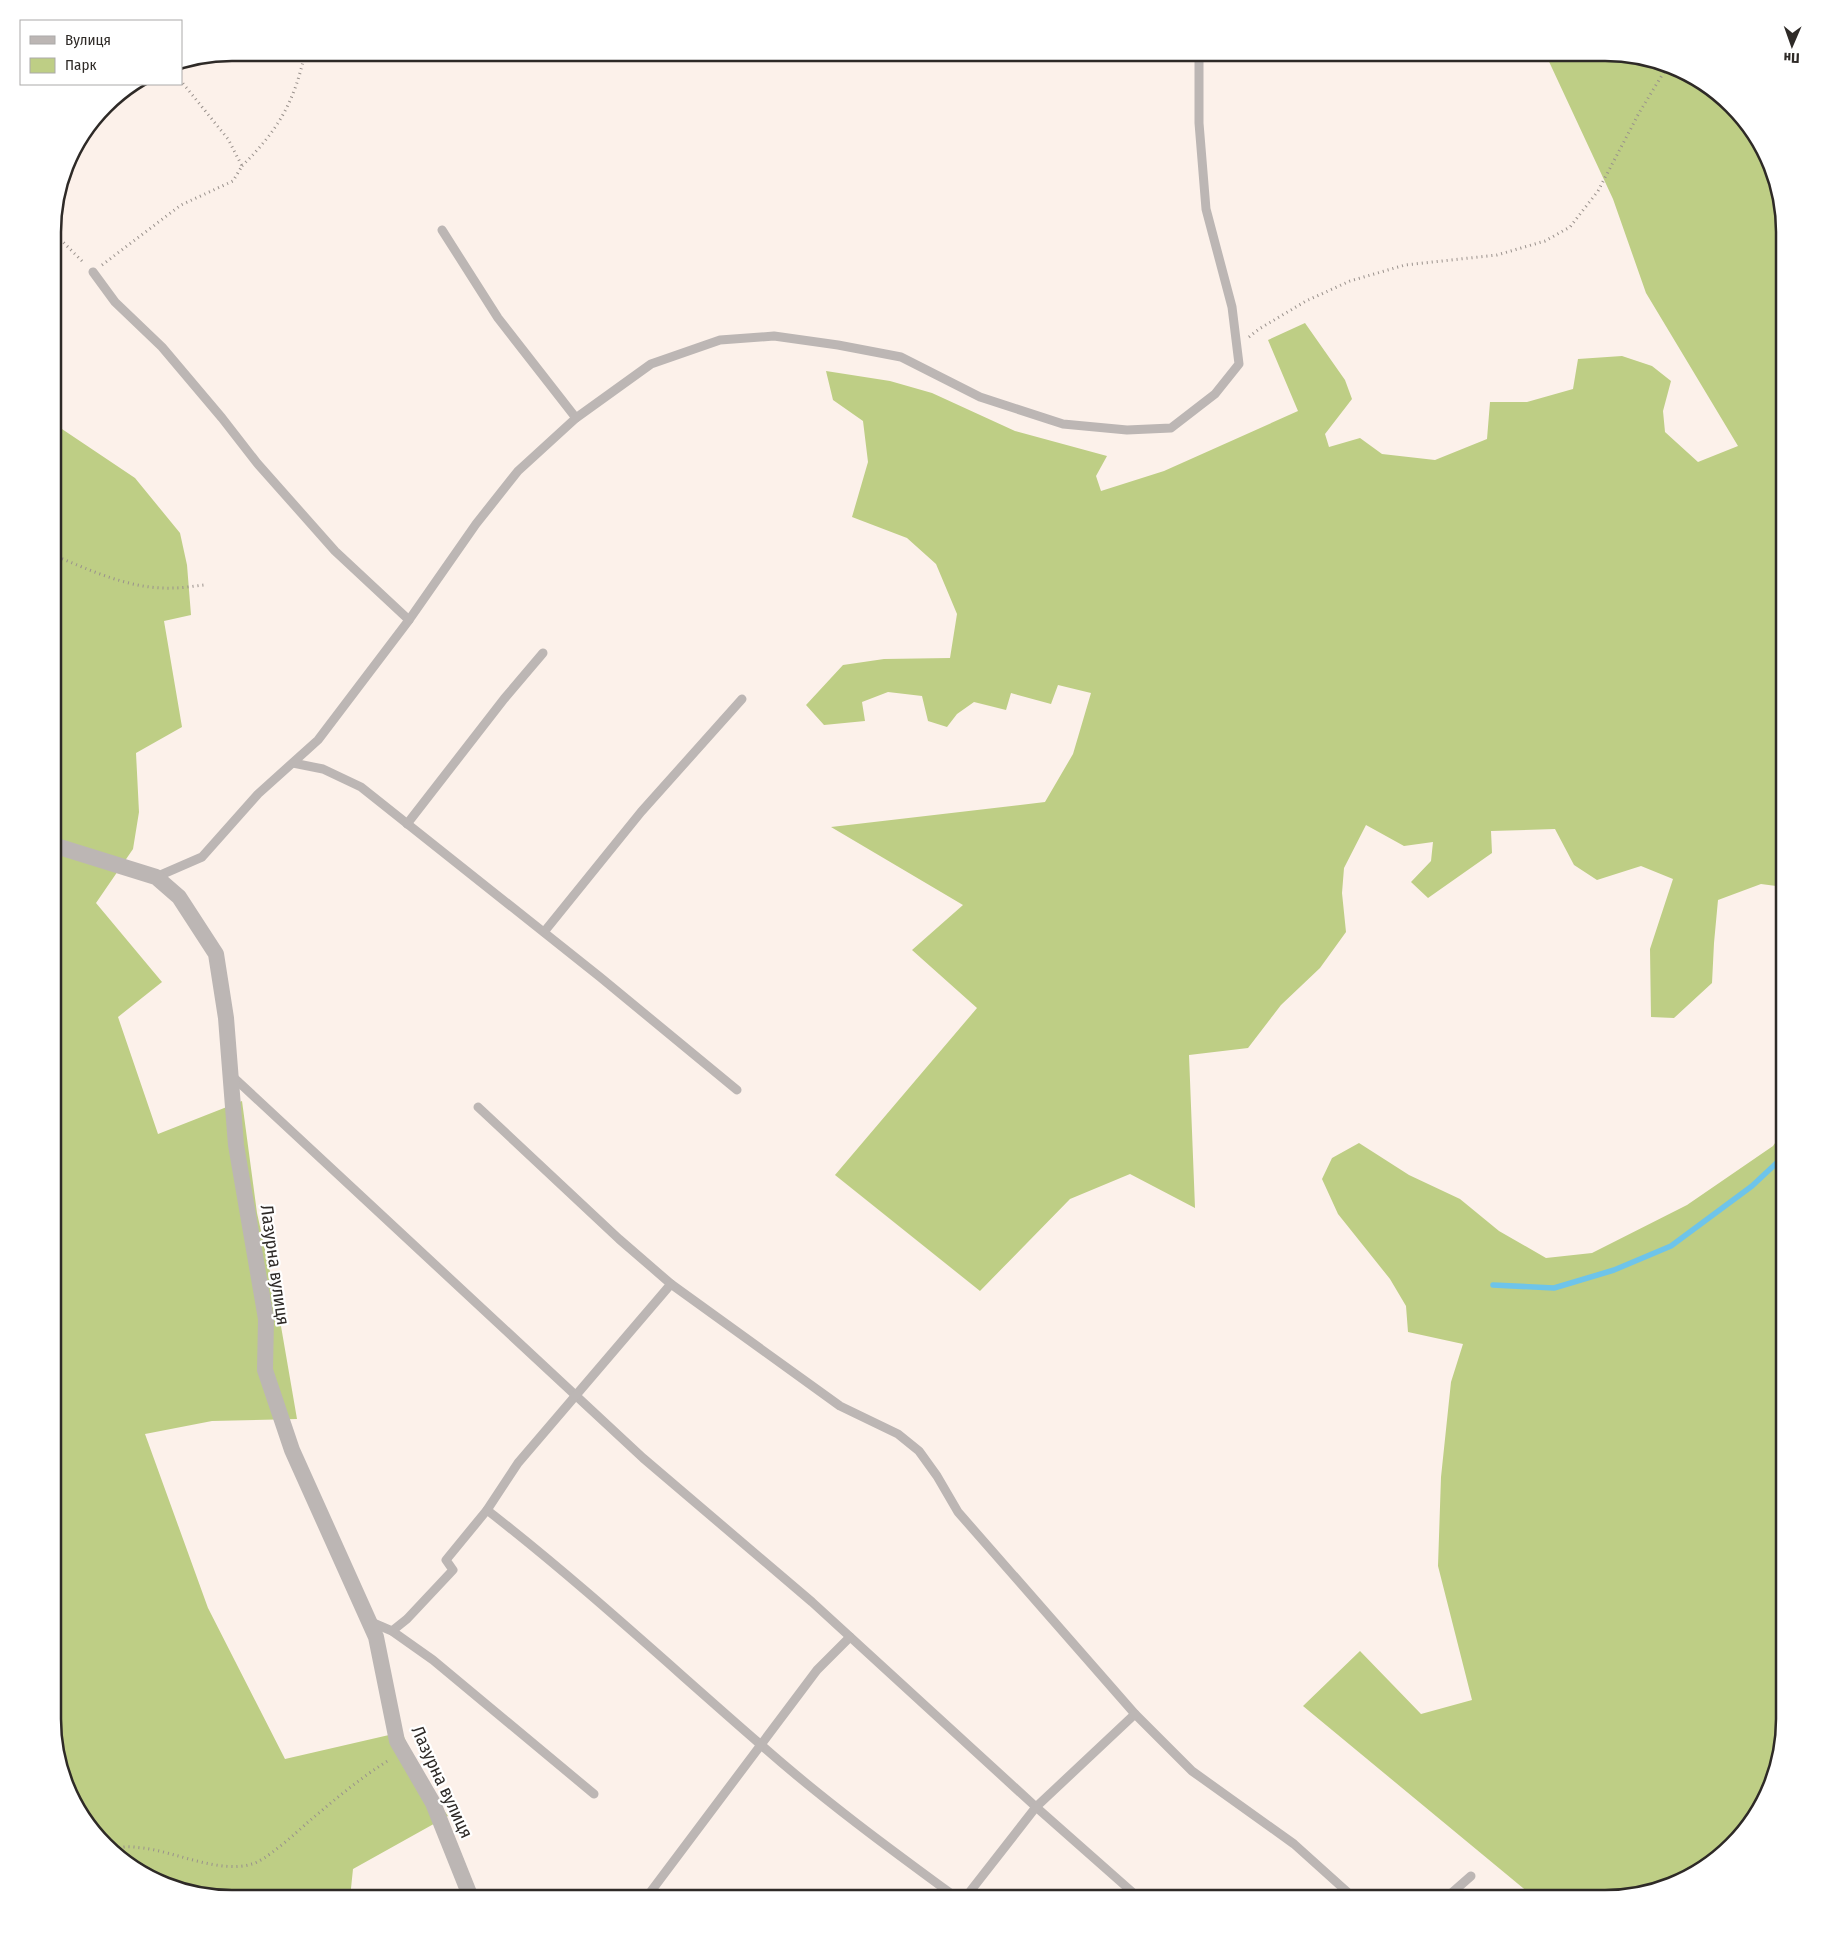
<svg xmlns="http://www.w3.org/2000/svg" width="1837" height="1951" viewBox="0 0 1837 1951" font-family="'Fira Sans Condensed',sans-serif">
	<rect width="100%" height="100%" fill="#fcf1ea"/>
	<!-- green -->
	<g fill="#bece85">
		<path d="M1545 53H1616L1684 71 1740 114 1771 164 1784 232V887L1761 884 1718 900 1714 943 1712 983 1674 1018 1651 1017 1650 949 1673 879 1641 866 1597 880 1574 865 1555 829 1491 831 1492 853 1428 898 1411 882 1431 861 1433 842 1404 846 1366 825 1344 868 1342 893 1346 932 1320 968 1281 1005 1248 1048 1189 1055 1195 1208 1130 1174 1070 1199 980 1291 835 1175 977 1008 912 950 963 905 831 827 1045 802 1073 754 1091 693 1058 685 1051 704 1011 693 1006 710 974 702 957 714 947 727 928 721 922 696 888 692 862 702 865 721 824 725 806 705 843 665 884 659 950 658 957 614 936 564 907 538 852 517 868 462 863 421 833 400 826 371 890 381 932 393 1015 431 1107 456 1096 476 1101 491 1164 471 1298 411 1268 340 1305 323 1345 380 1352 399 1325 434 1329 447 1360 438 1382 454 1435 460 1487 439 1490 402H1527L1573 389 1578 359 1622 356 1652 366 1671 381 1663 411 1665 432 1698 462 1738 446 1646 293 1613 199Z"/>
		<path d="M53 423 135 478 180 533 187 565 191 615 164 621 182 727 136 753 139 812 133 849 96 903 162 982 118 1017 158 1134 242 1101 257 1213 277 1303 297 1419 212 1421 145 1434 208 1608 285 1759 402 1732 421 1777 448 1816 353 1869 350 1898H233L153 1880 97 1837 66 1787 53 1719Z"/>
		<path d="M1784 1130V1718L1766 1798 1723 1854 1673 1885 1605 1898H1535L1303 1706 1360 1651 1421 1714 1472 1700 1438 1566 1441 1477 1451 1382 1463 1344 1408 1332 1406 1306 1390 1279 1338 1214 1322 1179 1332 1158 1359 1143 1409 1175 1460 1199 1499 1231 1546 1258 1592 1253 1687 1205 1773 1146Z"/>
	</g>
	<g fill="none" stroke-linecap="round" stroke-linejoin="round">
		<!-- stream -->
		<path stroke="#6ec4ea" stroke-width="5.5" d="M1493 1285 1554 1288 1614 1270 1671 1246 1752 1186 1784 1156"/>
		<!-- path -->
		<g stroke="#99918c" stroke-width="3" stroke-dasharray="1 4" stroke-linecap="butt">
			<path d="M242 166C278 130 294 103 305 53"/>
			<path d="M53 232 84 263"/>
			<path d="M102 265 181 205 233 181 242 166 228 139 181 81"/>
			<path d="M1249 337 1259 329 1306 301 1350 281 1405 265 1497 255 1545 241 1570 227 1598 191 1639 113 1667 67"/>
			<path d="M53 555C90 570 131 590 173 588 183 588 194 586 204 585"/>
			<path d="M114 1850C124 1845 132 1847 143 1848 176 1852 220 1874 252 1864 265 1861 296 1833 307 1823 333 1801 360 1778 389 1760"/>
		</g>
		<!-- service -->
		<g stroke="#bcb6b4" stroke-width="9">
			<path d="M442 230 498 318 576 418"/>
			<path d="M93 272 115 302 162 347 222 418 257 463 335 551 409 620"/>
			<path d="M293 763 323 769 361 787 600 977 737 1090"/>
			<path d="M407 824 504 699 543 653"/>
			<path d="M156 877 202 857 258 794 318 740 409 620 476 524 518 471 576 418 651 364 720 340 774 336 838 345 901 357 980 397 1063 424 1127 430 1171 428 1215 394 1239 364 1232 307 1206 209 1199 123V53"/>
			<path d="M544 932 641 812 742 699"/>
			<path d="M231 1075 643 1458 812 1602 1036 1807 1139 1898"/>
			<path d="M478 1107 619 1239 671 1284 840 1406 898 1434 919 1451 937 1476 958 1512 1135 1714 1192 1771 1294 1844 1354 1898"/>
			<path d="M487 1510C582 1584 669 1665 760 1744 822 1799 890 1849 957 1898"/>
			<path d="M371 1622 392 1631 433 1660 594 1794"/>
			<path d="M392 1631 407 1619 453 1570 446 1560 487 1510 518 1463 671 1284"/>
			<path d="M646 1898 817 1670 850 1637"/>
			<path d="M965 1898 1036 1807 1135 1714"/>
			<path d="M1446 1898 1471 1876"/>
		</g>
		<!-- minor -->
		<path stroke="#bcb6b4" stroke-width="16" d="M53 845 156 877 179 897 216 954 226 1018 236 1145 266 1319 265 1370 292 1450 376 1637 397 1741 433 1803 471 1898"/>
	</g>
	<g text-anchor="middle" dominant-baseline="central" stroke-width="4.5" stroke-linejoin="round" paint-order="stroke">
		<!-- street labels -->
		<g font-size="18" fill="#2e2a27" stroke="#fff">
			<text transform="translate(275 1265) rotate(82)">Лазурна вулиця</text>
			<text transform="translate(442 1782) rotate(65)">Лазурна вулиця</text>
		</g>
	</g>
	<!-- crop -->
	<path d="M0 0H1837V1951H0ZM232 61H1605A171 171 0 0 1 1776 232V1719A171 171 0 0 1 1605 1890H232A171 171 0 0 1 61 1719V232A171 171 0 0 1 232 61Z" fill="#fff" fill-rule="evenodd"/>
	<path fill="none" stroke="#2e2a27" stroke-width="2.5" d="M232 61H1605A171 171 0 0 1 1776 232V1719A171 171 0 0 1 1605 1890H232A171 171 0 0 1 61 1719V232A171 171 0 0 1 232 61Z"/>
	<!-- legend -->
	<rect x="20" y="20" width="162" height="65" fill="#ffffff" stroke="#abaaa9"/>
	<rect x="30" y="36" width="25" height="8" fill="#bcb6b4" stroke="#abaaa9"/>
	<text x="65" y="45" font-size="15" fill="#2e2a27">Вулиця</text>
	<rect x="30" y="58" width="25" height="15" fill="#bece85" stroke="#abaaa9"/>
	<text x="65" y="70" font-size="15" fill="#2e2a27">Парк</text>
	<!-- north arrow -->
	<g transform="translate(1792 45) rotate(182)" stroke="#ffffff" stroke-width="4" paint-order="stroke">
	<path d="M0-4L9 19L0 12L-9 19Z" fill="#2e2a27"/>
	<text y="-8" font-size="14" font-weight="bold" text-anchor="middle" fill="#2e2a27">Пн</text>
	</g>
</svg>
